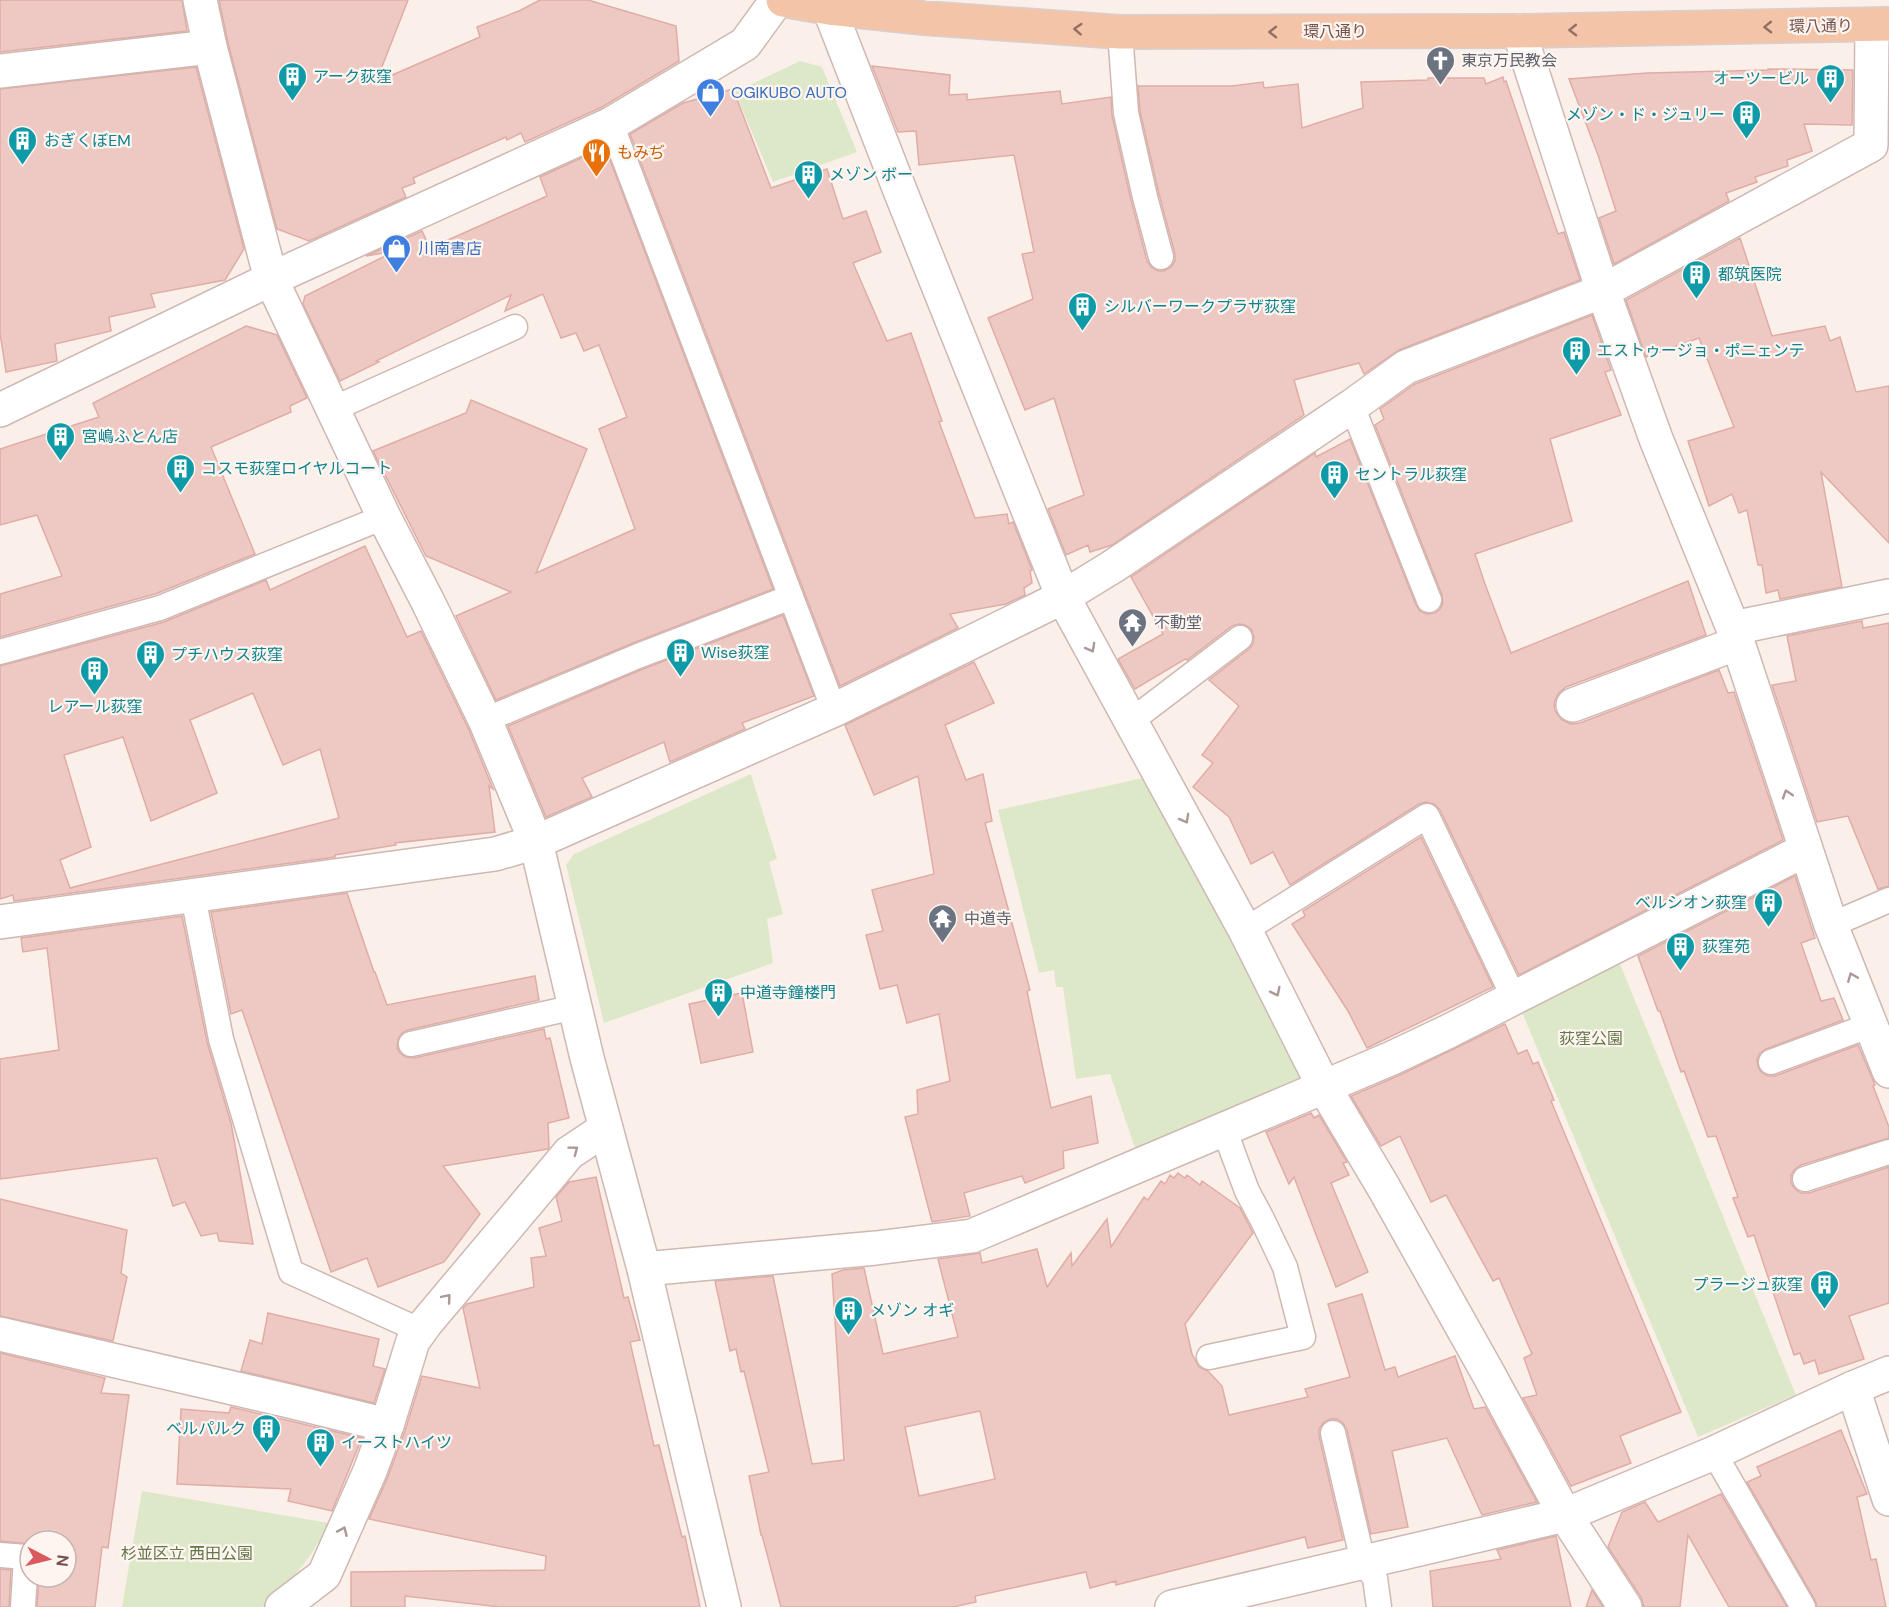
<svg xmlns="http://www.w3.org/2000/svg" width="1889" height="1607" viewBox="0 0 1889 1607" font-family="'DM Sans','Noto Sans JP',sans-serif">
	<rect width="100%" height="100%" fill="#fbf0e9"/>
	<!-- green -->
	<g fill="#dde8c8">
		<path d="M800 61 822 67 857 152 773 182 735 92Z"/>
		<path d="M751 774 777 859 769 862 783 914 767 919 773 963 604 1023 566 865 574 854Z"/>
		<path d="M1143 778 1303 1067 1296 1087 1136 1151 1110 1074 1076 1079 1063 987H1056L1054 970 1039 973 998 810Z"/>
		<path d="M1618 959 1796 1395 1698 1437 1520 1007Z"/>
		<path d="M142 1491 329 1523C314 1554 290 1585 263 1607H122Z"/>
	</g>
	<!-- building -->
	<g fill="#eec9c3" stroke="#e0aca5" stroke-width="1.5" fill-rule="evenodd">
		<path d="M0 0H182L187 31 0 52Z"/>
		<path d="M219 0H408L376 82 480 37 477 27 519 11 540 0H588L676 26 679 61 602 107 525 142 521 133 507 140 506 137 413 178 415 183 402 188 406 197 309 241 277 229 228 43Z"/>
		<path d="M872 66 950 75 949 95 967 94V100L1060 91 1062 104 1111 97 1112 116 1131 200 1147 261 1151 267 1158 271H1164L1171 267 1175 261V254L1159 194 1140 111 1138 86H1232L1263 82 1264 88 1298 84 1302 128 1363 108 1361 82 1428 80V78H1484L1486 84 1503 77 1504 82 1506 81 1558 234 1564 232 1580 280 1399 350 1364 374 1359 363 1294 380 1304 415 1112 545 1090 552 1088 545 1066 555 1048 509 1084 495 1054 398 1025 410 988 318 1033 299 1022 254 1034 252 1014 155 919 165 916 131 898 132Z"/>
		<path d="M196 67 244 249 225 280 151 294 155 307 109 317 111 331 55 344 57 361 6 372 0 333V89Z"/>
		<path d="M1768 69 1853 70 1852 125 1804 124 1812 151 1787 160 1788 166 1755 177 1757 182 1726 193 1729 201 1614 264 1599 218 1616 211 1598 155 1569 79 1647 73 1768 70Z"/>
		<path d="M733 89 771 188 827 169 843 219 866 211 881 252 853 263 887 341 911 333 942 421 939 422 975 518 1007 514 1009 524 1013 522 1032 570 1030 571 1032 583 1024 588 1025 595 1006 604 950 614 958 628 840 686 630 134 683 103Z"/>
		<path d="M605 147 773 589 633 643 496 700 456 616 511 592 426 556 373 451 466 413 471 400 587 449 536 573 635 529 599 429 627 417 599 345 584 351 576 333 561 338 543 294 505 311 511 295 376 361 379 362 340 381 303 304 305 296 395 251 366 256 422 231 430 248 547 196 540 177Z"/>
		<path d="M1740 238 1772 336 1825 326 1830 341 1840 337 1856 392 1889 386V543L1821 472 1842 587 1780 599 1778 590 1766 593 1762 565H1758L1747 510 1739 513 1732 494 1709 506 1688 441 1734 427 1699 338 1646 357 1626 300Z"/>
		<path d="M1592 315 1611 370 1605 372 1621 415 1550 439 1572 521 1475 554 1485 584 1511 653 1688 581 1706 635 1566 687 1558 694 1554 703 1555 711 1562 720 1571 724 1580 723 1719 670 1728 693 1734 692 1783 840 1519 975 1440 810 1434 804 1426 802 1419 804 1290 885 1273 852 1251 864 1229 817 1193 787 1213 763 1202 755 1239 706 1209 680 1249 649 1253 644 1254 637 1251 629 1245 625 1239 624 1232 626 1187 660 1185 659 1135 689 1118 659 1163 634 1131 577 1315 453 1316 457 1350 439 1416 605 1420 611 1426 614 1435 613 1440 609 1443 603 1442 595 1375 425 1384 419 1380 409 1415 384Z"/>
		<path d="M246 326 277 335 307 398 290 406 291 412 211 447 255 554 155 594 0 637V594L62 576 37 515 0 525V449L99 417 93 403Z"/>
		<path d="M365 546 407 637 421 631 468 728 493 789 489 786 495 832 395 843 396 845 335 855V857L14 901 13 895 0 899V666L164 622 266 580 270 590ZM253 693 283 765 320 749 339 818 70 888 60 860 91 847 64 755 123 737 151 821 217 793 190 720Z"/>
		<path d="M783 615 814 696 742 723 745 729 670 762 664 742 582 778 592 797 546 817 508 726 643 669Z"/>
		<path d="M1862 621 1863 628 1889 623V886L1878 889 1848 816 1817 822 1772 685 1796 681 1787 636Z"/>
		<path d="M974 662 994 703 945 725 966 780 983 774 992 821 985 823 1030 990 1027 991 1051 1108 1091 1096 1098 1143 1063 1151 1064 1168 1025 1183 1022 1176 964 1193 970 1216 932 1222 905 1117 918 1114 917 1090 950 1081 939 1014 907 1023 897 985 880 989 866 935 883 931 872 890 934 874 918 776 874 795 845 725Z"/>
		<path d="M1421 837 1493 987 1367 1048 1348 1011 1292 924 1305 916 1303 911Z"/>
		<path d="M1795 876 1815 938 1801 943 1821 1001 1834 998 1843 1020 1766 1049 1760 1053 1757 1059 1758 1067 1762 1073 1768 1076H1775L1858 1045 1875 1085 1873 1086 1889 1127V1138L1801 1165 1795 1169 1791 1175V1183L1795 1189 1801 1193H1809L1889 1167V1303L1849 1316 1864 1359 1819 1374 1815 1360 1804 1364 1800 1353 1794 1355 1754 1235 1748 1237 1733 1198 1738 1197 1716 1136 1708 1137 1684 1071 1681 1072 1660 1011H1658L1638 956Z"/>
		<path d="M347 893 374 972H375L387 1005 535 976 539 1000 408 1030 402 1033 398 1039 397 1048 400 1053 406 1057 414 1058 544 1029 546 1039 550 1038 569 1118 548 1123 549 1147 548 1149 443 1166 480 1214 444 1262 378 1287 367 1258 331 1272 242 1010 231 1014 211 912Z"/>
		<path d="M182 916 207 1042 231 1123 253 1244 219 1241 217 1233 201 1236 185 1202 173 1206 157 1158 0 1179V1059L59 1050 47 948 23 952 21 938Z"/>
		<path d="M742 993 753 1052 701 1063 689 1004Z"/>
		<path d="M1505 1024 1518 1054 1527 1050 1533 1064 1538 1062 1554 1100 1551 1101 1681 1412 1620 1436 1631 1463 1571 1486 1523 1398 1537 1395 1524 1358 1532 1354 1499 1278 1493 1281 1446 1195 1431 1202 1400 1136 1381 1146 1351 1096 1400 1075Z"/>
		<path d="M1311 1113 1314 1118 1319 1115 1347 1162 1343 1163 1349 1175 1331 1183 1368 1272 1336 1287 1294 1177 1289 1184 1266 1132Z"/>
		<path d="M1178 1173 1185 1178 1187 1175 1200 1185 1202 1181 1240 1208 1253 1233 1185 1324 1192 1354 1199 1367 1208 1371 1222 1386 1229 1415 1308 1397 1305 1389 1350 1377 1328 1304 1362 1294 1385 1370 1395 1367 1398 1377 1455 1356 1474 1409 1485 1407 1537 1502 1482 1515 1447 1438 1392 1451 1408 1527 1371 1534 1347 1430 1343 1423 1337 1419H1330L1323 1423 1319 1429V1436L1343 1540 1308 1548 1305 1537 1116 1585V1581L1090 1588 1086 1572 975 1596 976 1602 953 1607H781L762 1535H761L749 1476 769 1472 744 1371 741 1372 736 1349 730 1351 715 1281 773 1276 812 1464 844 1460 832 1274 843 1270 864 1268 883 1354 958 1337 938 1259 980 1253 982 1263 1037 1249 1047 1287 1071 1253 1072 1266 1107 1219 1111 1247 1144 1197 1148 1200 1161 1181 1165 1184 1170 1175 1174 1178ZM980 1411 995 1479 919 1496 905 1427Z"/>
		<path d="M596 1177 624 1298 628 1297 640 1340 630 1342 654 1446 659 1445 682 1537 685 1536 700 1607H500L405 1596V1607H351V1572L545 1570 546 1556 369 1519 387 1479 405 1431 422 1376 480 1388 463 1308 467 1304 534 1287 531 1258 546 1256 539 1228 562 1221 556 1197 569 1182Z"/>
		<path d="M0 1199 127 1230 121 1273 127 1277 113 1341 0 1316Z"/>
		<path d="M268 1313 379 1339 373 1366 385 1369 374 1403 241 1371 250 1340 262 1344Z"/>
		<path d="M0 1353 105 1378 101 1393 129 1395 108 1548 102 1547 95 1607H37L39 1577H66V1541H30V1544L0 1541Z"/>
		<path d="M231 1407 362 1438 332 1511 288 1501 291 1489 177 1484 181 1409 229 1413Z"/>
		<path d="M1841 1430 1867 1494 1857 1497 1871 1560 1876 1559 1886 1607H1817L1815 1600 1747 1482 1761 1476 1757 1467Z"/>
		<path d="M1721 1494 1787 1607H1729L1688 1535 1680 1607H1644L1641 1597 1608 1547 1622 1512 1645 1502 1658 1522Z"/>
		<path d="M1556 1536 1571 1607H1433L1430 1571 1501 1559 1497 1550Z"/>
		<path d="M0 1569 11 1570 9 1607H0Z"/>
		<path d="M1592 1590 1603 1607H1586Z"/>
	</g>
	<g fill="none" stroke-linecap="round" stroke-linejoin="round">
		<defs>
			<g id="service">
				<path d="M1120 32 1126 113 1145 197 1161 257"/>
				<path d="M611 124 834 710"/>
				<path d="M1352 406 1429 600"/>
				<path d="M333 409 515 327"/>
				<path d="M0 652 160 608 384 517"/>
				<path d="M485 720 638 656 791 597"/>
				<path d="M1131 721 1240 638"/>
				<path d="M193 896 221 1039 291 1272 421 1331"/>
				<path d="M1831 925 1889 900"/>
				<path d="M1245 930 1427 816 1514 998"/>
				<path d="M411 1044 575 1007"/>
				<path d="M1771 1062 1871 1025"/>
				<path d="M1805 1179 1889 1152"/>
				<path d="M1209 1357 1303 1337 1285 1267 1262 1219 1247 1191 1224 1129"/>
				<path d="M1333 1433 1363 1562 1375 1578 1379 1607"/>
				<path d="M1714 1453 1803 1607"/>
				<path d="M0 1555 26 1557 23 1607"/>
			</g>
			<g id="minor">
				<path d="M200 0 210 47 271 279 384 517 428 602 485 720 536 842 587 1058 644 1269 724 1607"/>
				<path d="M829 8 901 193 1063 597 1245 930 1324 1087 1384 1188 1488 1373 1565 1515 1625 1607"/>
				<path d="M1519 31 1603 291 1656 439 1733 628 1831 925 1889 1071"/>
				<path d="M0 71 210 47"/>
				<path d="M1733 628 1889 596"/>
				<path d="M1573 705 1738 643"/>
				<path d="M0 922 495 854 536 842 834 710 1063 597 1112 567 1352 406 1406 367 1603 291 1871 145 1872 25"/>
				<path d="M644 1269 876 1248 972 1236 1392 1058 1447 1032 1805 850"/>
				<path d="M0 1334 289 1401 387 1425"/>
				<path d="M1853 1388 1889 1499"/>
				<path d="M282 1607 324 1575 370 1471 387 1425 413 1341 426 1323 569 1153 605 1129"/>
				<path d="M1172 1607 1565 1515 1714 1453 1853 1388 1889 1373"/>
			</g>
			<path id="tertiary" d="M0 410 271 279 611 124 745 44 777 0"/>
			<path id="primary" d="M783 0 829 8 924 18 1120 32 1519 31 1889 24"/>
		</defs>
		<!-- service casing -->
		<use href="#service" stroke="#ceb8b3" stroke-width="27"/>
		<!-- minor casing -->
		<use href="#minor" stroke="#ceb8b3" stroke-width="36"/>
		<!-- tertiary casing -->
		<use href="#tertiary" stroke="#ceb8b3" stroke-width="36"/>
		<!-- primary casing -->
		<use href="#primary" stroke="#d8cfce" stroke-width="36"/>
		<!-- service -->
		<use href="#service" stroke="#fff" stroke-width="24"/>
		<!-- minor -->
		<use href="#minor" stroke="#fff" stroke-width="33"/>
		<!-- tertiary -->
		<use href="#tertiary" stroke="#fff" stroke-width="33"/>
		<!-- primary -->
		<use href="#primary" stroke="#f4c4a8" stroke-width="33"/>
	</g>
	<!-- one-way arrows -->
	<defs><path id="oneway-chevron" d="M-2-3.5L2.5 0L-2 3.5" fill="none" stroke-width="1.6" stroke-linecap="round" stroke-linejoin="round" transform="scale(1.5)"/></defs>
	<g stroke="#946f65">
		<use href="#oneway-chevron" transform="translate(1768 27) rotate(179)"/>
		<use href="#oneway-chevron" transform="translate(1078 29) rotate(-176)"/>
		<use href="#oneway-chevron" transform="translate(1573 30) rotate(179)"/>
		<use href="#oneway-chevron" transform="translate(1273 32) rotate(180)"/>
	</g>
	<g stroke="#ac9895">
		<use href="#oneway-chevron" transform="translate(1091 648) rotate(61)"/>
		<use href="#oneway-chevron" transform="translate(1787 794) rotate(-108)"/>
		<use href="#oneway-chevron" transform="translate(1185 819) rotate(61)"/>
		<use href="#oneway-chevron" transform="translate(1852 977) rotate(-112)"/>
		<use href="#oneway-chevron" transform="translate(1276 992) rotate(63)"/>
		<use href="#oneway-chevron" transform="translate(574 1150) rotate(-37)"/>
		<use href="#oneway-chevron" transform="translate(447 1298) rotate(-50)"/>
		<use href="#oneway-chevron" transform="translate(343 1531) rotate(-66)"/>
	</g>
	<!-- icons -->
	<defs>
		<symbol id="church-pin" viewBox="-11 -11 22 30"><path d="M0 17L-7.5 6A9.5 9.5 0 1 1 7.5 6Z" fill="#6b7280" stroke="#fef5f0"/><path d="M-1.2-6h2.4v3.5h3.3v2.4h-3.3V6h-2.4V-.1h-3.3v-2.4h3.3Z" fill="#fff"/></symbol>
		<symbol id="building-pin" viewBox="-11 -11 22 30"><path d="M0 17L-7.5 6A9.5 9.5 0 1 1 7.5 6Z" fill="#0f9aa8" stroke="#fef5f0"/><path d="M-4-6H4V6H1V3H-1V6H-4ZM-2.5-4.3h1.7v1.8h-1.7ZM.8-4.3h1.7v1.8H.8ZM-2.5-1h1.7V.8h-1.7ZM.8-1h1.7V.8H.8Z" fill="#fff"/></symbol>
		<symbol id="shop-pin" viewBox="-11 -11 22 30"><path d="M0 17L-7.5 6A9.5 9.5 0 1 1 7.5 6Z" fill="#3f7fe0" stroke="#fef5f0"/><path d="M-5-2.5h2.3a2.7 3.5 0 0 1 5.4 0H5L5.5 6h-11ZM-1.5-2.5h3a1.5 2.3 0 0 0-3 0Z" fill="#fff"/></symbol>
		<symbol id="restaurant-pin" viewBox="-11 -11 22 30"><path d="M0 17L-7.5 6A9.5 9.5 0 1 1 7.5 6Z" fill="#e8710a" stroke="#fef5f0"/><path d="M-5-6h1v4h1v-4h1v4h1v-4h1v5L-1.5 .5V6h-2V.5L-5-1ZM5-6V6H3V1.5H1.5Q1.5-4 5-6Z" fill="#fff"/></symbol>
		<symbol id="temple-pin" viewBox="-11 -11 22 30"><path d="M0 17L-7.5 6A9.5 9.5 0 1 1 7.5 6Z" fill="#6b7280" stroke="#fef5f0"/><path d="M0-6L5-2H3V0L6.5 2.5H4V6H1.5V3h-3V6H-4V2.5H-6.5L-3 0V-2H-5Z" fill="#fff"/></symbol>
	</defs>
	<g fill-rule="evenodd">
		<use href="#church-pin" x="1424" y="44" width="33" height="45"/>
		<use href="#building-pin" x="276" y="60" width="33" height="45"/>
		<use href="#building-pin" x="1814" y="62" width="33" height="45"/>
		<use href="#shop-pin" x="694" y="76" width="33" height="45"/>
		<use href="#building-pin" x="1730" y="98" width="33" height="45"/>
		<use href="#building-pin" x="6" y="124" width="33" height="45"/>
		<use href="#restaurant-pin" x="580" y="136" width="33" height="45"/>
		<use href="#building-pin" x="792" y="158" width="33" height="45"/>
		<use href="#shop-pin" x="380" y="232" width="33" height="45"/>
		<use href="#building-pin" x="1680" y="258" width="33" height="45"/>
		<use href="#building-pin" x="1066" y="290" width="33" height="45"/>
		<use href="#building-pin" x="1560" y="334" width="33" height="45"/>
		<use href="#building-pin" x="44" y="420" width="33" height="45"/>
		<use href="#building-pin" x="164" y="452" width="33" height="45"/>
		<use href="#building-pin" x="1318" y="458" width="33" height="45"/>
		<use href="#temple-pin" x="1116" y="606" width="33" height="45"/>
		<use href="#building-pin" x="664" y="636" width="33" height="45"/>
		<use href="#building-pin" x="134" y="638" width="33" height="45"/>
		<use href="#building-pin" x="78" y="654" width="33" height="45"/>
		<use href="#building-pin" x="1752" y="886" width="33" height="45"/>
		<use href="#temple-pin" x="926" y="902" width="33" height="45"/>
		<use href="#building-pin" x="1664" y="930" width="33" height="45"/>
		<use href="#building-pin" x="702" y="976" width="33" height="45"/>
		<use href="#building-pin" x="1808" y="1268" width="33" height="45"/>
		<use href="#building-pin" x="832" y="1294" width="33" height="45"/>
		<use href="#building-pin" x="250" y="1412" width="33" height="45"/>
		<use href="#building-pin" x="304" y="1426" width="33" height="45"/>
	</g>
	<g text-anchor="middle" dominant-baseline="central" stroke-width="4.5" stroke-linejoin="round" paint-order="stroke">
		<!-- street labels -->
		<g font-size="16" fill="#74534f" stroke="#fef5f0">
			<text transform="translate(1821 26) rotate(-1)">環八通り</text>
			<text x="1335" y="31">環八通り</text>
		</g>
		<!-- worship labels -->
		<g font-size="16" fill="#5b616d" stroke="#fef5f0" text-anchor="start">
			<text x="1461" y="60">東京万民教会</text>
			<text x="1154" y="622">不動堂</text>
			<text x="964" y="918">中道寺</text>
		</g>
		<!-- culture labels -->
		<g font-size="16" fill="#0d838f" stroke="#fef5f0" text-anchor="start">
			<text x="313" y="76">アーク荻窪</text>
			<text x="1809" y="78" text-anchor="end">オーツービル</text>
			<text x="1725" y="114" text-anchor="end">メゾン・ド・ジュリー</text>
			<text x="44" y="140">おぎくぼEM</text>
			<text x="829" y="174">メゾン ボー</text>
			<text x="1718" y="274">都筑医院</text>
			<text x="1104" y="306">シルバーワークプラザ荻窪</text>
			<text x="1597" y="350">エストゥージョ・ポニェンテ</text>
			<text x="82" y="436">宮嶋ふとん店</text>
			<text x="201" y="468">コスモ荻窪ロイヤルコート</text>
			<text x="1355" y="474">セントラル荻窪</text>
			<text x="701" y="652">Wise荻窪</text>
			<text x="171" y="654">プチハウス荻窪</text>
			<text x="95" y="706" text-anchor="middle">レアール荻窪</text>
			<text x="1747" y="902" text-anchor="end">ベルシオン荻窪</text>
			<text x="1702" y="946">荻窪苑</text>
			<text x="740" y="992">中道寺鐘楼門</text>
			<text x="1803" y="1284" text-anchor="end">プラージュ荻窪</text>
			<text x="870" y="1310">メゾン オギ</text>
			<text x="246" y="1428" text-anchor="end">ベルパルク</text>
			<text x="341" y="1442">イーストハイツ</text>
		</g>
		<!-- shop labels -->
		<g font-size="16" fill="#366cbe" stroke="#fef5f0" text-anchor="start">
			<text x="731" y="92">OGIKUBO AUTO</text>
			<text x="418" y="248">川南書店</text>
		</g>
		<!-- food labels -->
		<g font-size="16" fill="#c56008" stroke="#fef5f0" text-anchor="start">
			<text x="617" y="152">もみぢ</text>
		</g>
		<!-- park labels -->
		<g font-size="16" fill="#627847" stroke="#fef5f0">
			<text x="1591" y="1038">荻窪公園</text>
			<text x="187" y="1553">杉並区立 西田公園</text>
		</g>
	</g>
	<!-- north arrow -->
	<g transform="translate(48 1559) rotate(97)"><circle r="28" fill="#fef5f0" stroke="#c7b4b0" stroke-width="1.5"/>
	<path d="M0-4.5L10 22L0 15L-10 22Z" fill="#db595c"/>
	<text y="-9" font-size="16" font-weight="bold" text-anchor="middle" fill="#74534f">N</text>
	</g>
</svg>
